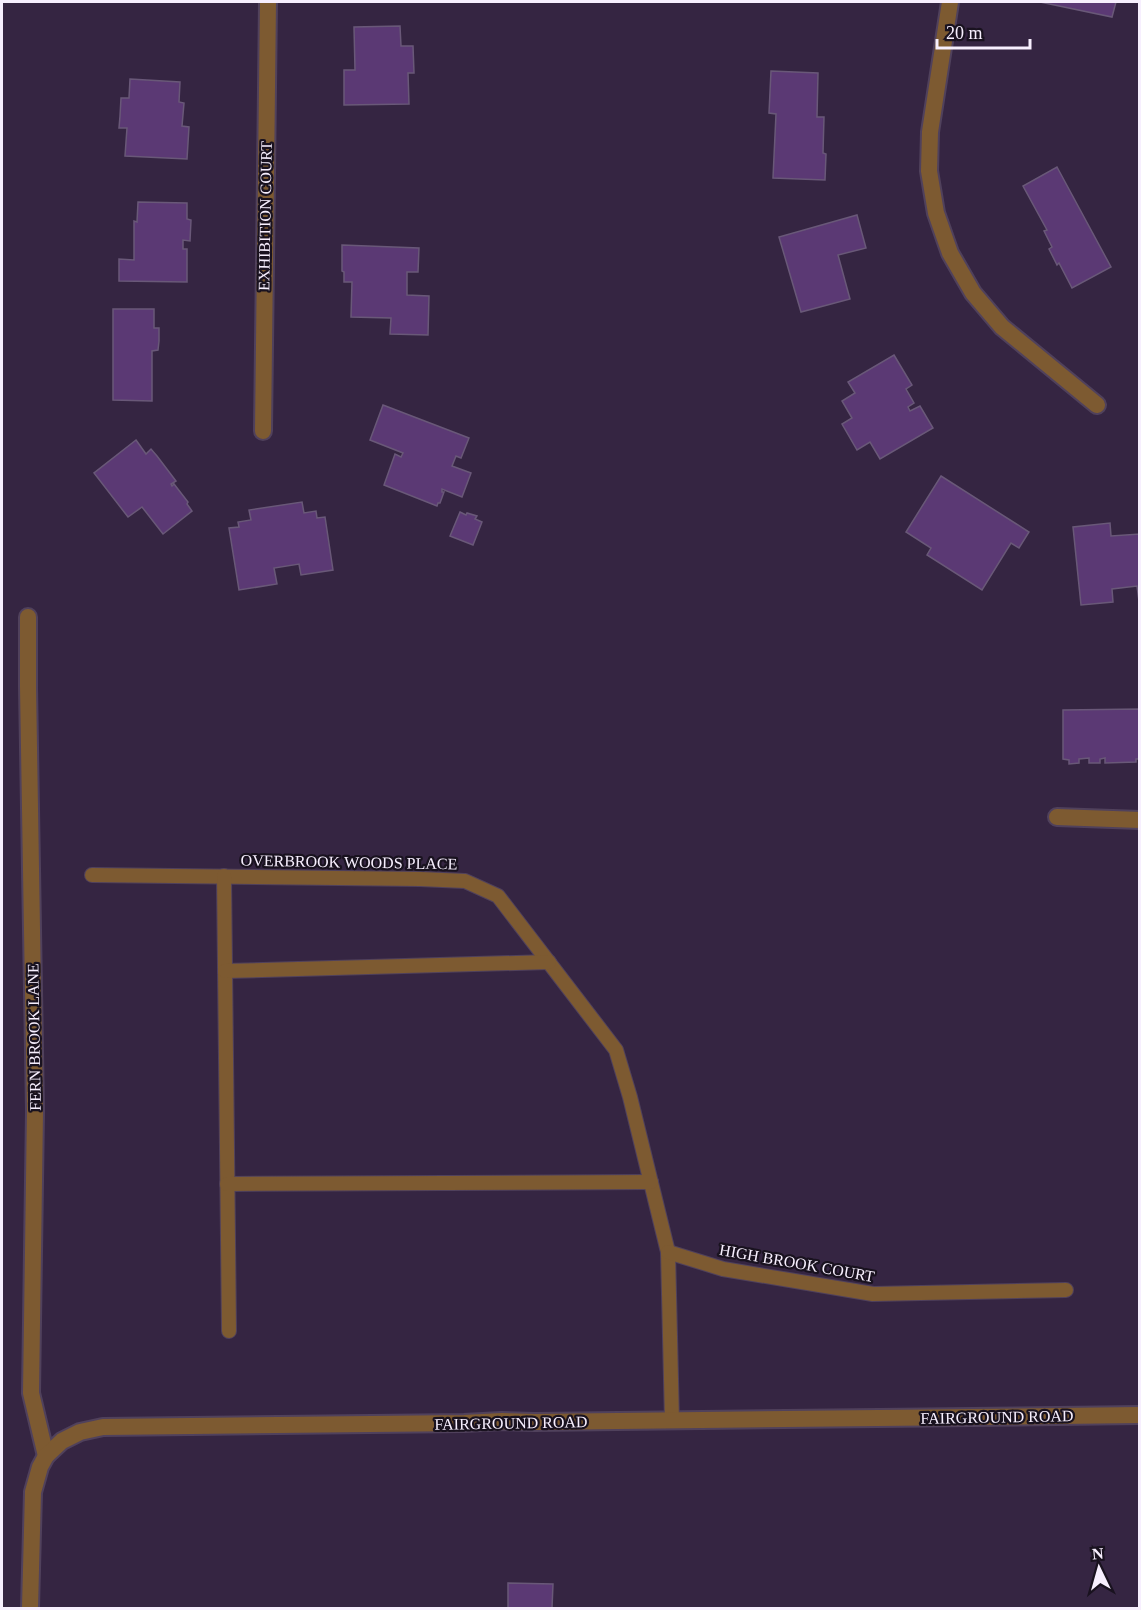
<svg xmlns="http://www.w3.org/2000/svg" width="1141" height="1610" viewBox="0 0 1141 1610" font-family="Georgia,serif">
	<rect width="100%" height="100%" fill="#352542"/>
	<!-- building -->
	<g fill="#5b3974" stroke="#695878" stroke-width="1.5">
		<path d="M1040 2H1116L1112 17Z"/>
		<path d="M400 26 401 46H413L414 73H408L409 104 344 105V70H355L354 27Z"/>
		<path d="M771 71 818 73 817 117H824L823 153 826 154 825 180 773 178 776 114 769 113Z"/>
		<path d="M130 79 180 82 179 102 184 103 182 126 189 127 187 159 125 156 127 128H119L120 116 121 98H129Z"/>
		<path d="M1057 167 1111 267 1072 288 1059 263 1057 265 1049 249 1052 247 1044 231 1047 230 1023 186Z"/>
		<path d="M138 202 187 203V219L191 220 190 241 183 240V249H187V282L119 281V259L134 260V221L137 222Z"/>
		<path d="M857 215 866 248 838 255 850 299 801 312 779 237Z"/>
		<path d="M342 245 419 248 418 272H407V295L429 296 428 335 390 334 391 318 351 317 352 282H344V272L342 271Z"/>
		<path d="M113 309H154V328H159V341L158 350 152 351V401L113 400Z"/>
		<path d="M894 355 912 385 906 389 914 403 908 407 910 411 920 406 933 428 880 459 870 442 857 450 842 424 852 418 842 401 855 393 848 382Z"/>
		<path d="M383 405 469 438 461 458 456 456 452 466 471 473 462 497 442 489V492H444L440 503H438L437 506 384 485 395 454 401 457 403 453 370 440Z"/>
		<path d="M136 440 146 454 151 449 157 456 176 481 171 484 172 486 174 484 188 502 187 504 192 511 163 534 142 507 128 517 94 473Z"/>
		<path d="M941 476 1029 532 1019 548 1011 543 982 590 927 555 931 548 906 532Z"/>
		<path d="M302 502 304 513 316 511 317 518 325 517 333 570 301 575 299 564 274 568 277 584 239 590 229 528 239 527 238 522 251 520 249 510Z"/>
		<path d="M460 512 466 515 467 513 477 516 475 519 482 522 473 545 450 536Z"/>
		<path d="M1110 523 1111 536 1140 534V609L1137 586 1112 589 1113 602 1081 605 1073 527Z"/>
		<path d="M1140 709V759H1136V762L1105 763V758L1100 759V763H1089V758L1079 759V763L1069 764V760L1063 759V710Z"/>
		<path d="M508 1583 553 1584 552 1608H508Z"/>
	</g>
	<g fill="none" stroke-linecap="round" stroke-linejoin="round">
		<defs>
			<g id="service">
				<path d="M92 875 420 879 465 881 498 896 616 1050 630 1097 668 1252 672 1421"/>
				<path d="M224 876 229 1331"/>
				<path d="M225 971 549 962"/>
				<path d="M227 1184 651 1182"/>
				<path d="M668 1252 723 1269 873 1294 1066 1290"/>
			</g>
			<g id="minor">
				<path d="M950 2 930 132 929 171 936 213 950 253 973 293 1002 327 1097 405"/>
				<path d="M263 431 268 2"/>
				<path d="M28 617V687L35 1111 31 1393 46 1456"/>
				<path d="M1057 817 1140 820"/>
				<path d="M30 1608 33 1492 40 1467 46 1456 62 1441 80 1432 103 1427 464 1423 502 1421 535 1422 1140 1415"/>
			</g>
		</defs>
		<!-- service casing -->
		<use href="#service" stroke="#50415c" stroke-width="16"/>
		<!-- minor casing -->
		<use href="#minor" stroke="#50415c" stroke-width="20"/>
		<!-- service -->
		<use href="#service" stroke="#7d5a31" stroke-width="14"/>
		<!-- minor -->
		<use href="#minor" stroke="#7d5a31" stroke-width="16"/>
	</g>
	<g text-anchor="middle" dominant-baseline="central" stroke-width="4.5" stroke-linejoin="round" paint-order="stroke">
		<!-- street labels -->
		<g font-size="16" fill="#f7effe" stroke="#19121f">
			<text transform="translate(265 216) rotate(-89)">EXHIBITION COURT</text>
			<text transform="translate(349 862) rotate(1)">OVERBROOK WOODS PLACE</text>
			<text transform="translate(34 1037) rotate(-91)">FERN BROOK LANE</text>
			<text transform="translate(797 1263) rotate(10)">HIGH BROOK COURT</text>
			<text transform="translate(997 1417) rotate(-1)">FAIRGROUND ROAD</text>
			<text transform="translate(511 1423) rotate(-1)">FAIRGROUND ROAD</text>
		</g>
	</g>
	<!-- border -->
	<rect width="1141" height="1610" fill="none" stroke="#f7effe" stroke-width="6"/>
	<!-- north arrow -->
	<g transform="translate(1099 1568) rotate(355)" stroke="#19121f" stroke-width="4.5" paint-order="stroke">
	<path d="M0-4.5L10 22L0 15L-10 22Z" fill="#f7effe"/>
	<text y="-9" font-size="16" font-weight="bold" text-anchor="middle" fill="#f7effe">N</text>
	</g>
	<!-- scale -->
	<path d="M937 39v9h93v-9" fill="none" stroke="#f7effe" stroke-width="3"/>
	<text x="946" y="39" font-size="18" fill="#f7effe" stroke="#19121f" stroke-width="4.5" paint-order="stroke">20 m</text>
</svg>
